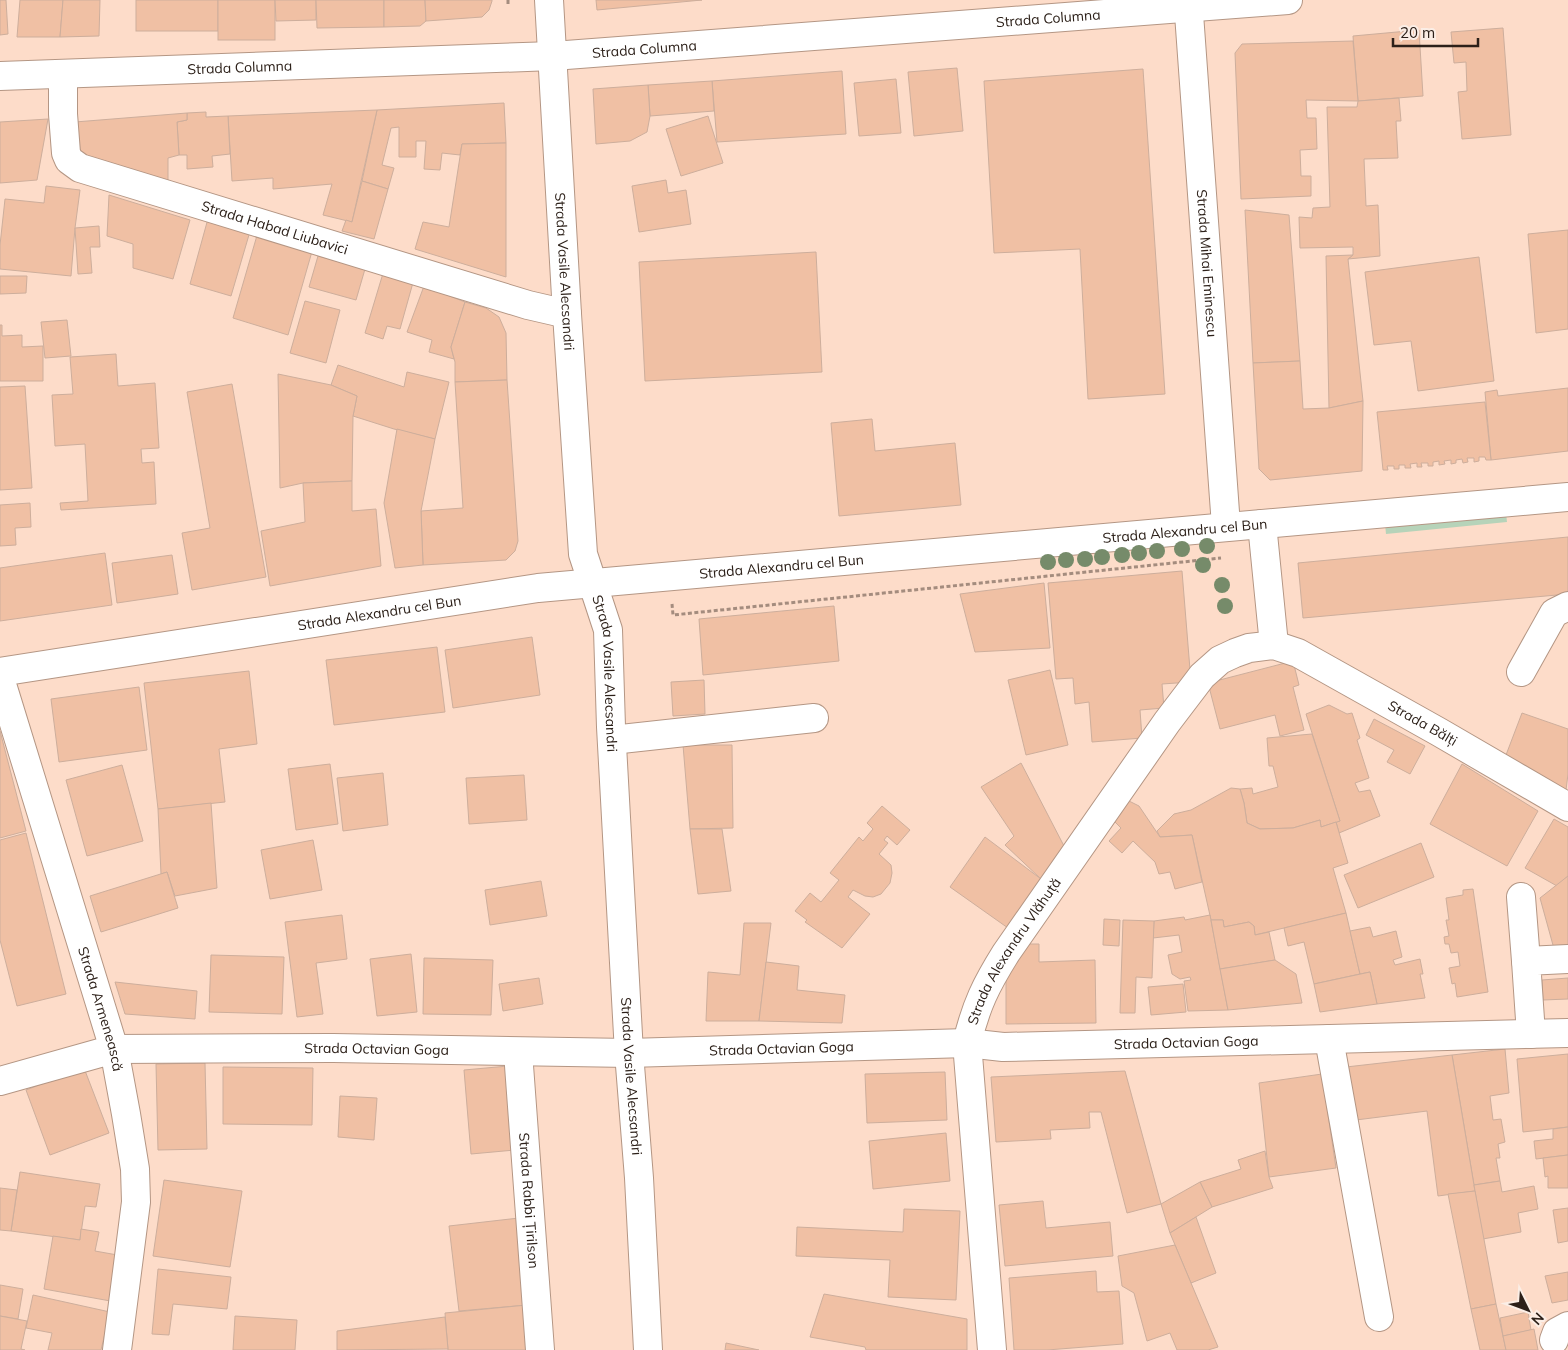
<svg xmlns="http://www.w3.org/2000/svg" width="1568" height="1350" viewBox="0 0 1568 1350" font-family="Mulish,sans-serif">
	<rect width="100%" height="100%" fill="#fddcc9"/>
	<!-- green -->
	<path fill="#b6d3b9" d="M1506 513 1507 522 1386 534 1385 524Z"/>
	<!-- building -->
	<g fill="#f0c0a4" stroke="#cdae9c">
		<path d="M0 0H6L8 34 0 35Z"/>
		<path d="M20 0H63L60 37H17Z"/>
		<path d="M63 0H100L99 36 60 37Z"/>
		<rect x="136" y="0" width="82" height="31"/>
		<rect x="218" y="0" width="57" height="40"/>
		<path d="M275 0H316V20L276 21Z"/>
		<path d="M316 0H384V27L317 28Z"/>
		<path d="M384 0H425L426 21 420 26 384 27Z"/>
		<path d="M425 0H492V1L489 10 482 17 426 21Z"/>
		<path d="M596 0H702L597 10Z"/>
		<path d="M1503 28 1511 135 1462 139 1458 92 1467 91 1466 62 1454 63 1451 32Z"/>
		<path d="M1419 30 1423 96 1358 101 1353 36Z"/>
		<path d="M1353 41 1358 101 1306 100 1307 118H1316L1317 149 1300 150 1301 176H1311V196L1241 199 1235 53 1242 44Z"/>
		<path d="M957 68 963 131 914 136 908 72Z"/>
		<path d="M1143 69 1165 394 1088 399 1080 249 994 253 984 81Z"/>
		<path d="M842 71 846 134 717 142 712 81Z"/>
		<path d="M896 79 901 133 859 136 854 83Z"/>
		<path d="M712 81 714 111 650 116 648 85Z"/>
		<path d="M648 85 650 116 647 132 630 141 596 144 593 89Z"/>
		<path d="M1399 98 1401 121H1396L1398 158 1364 159 1366 206 1378 205 1380 256 1348 259 1353 255V247L1300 248 1299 217 1312 218 1313 208 1330 207 1327 107H1357L1358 101Z"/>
		<path d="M504 103 506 143 462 144 460 155 442 153 440 170 424 169 426 141H416V157H399V127L391 128 382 165 394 168 388 189 362 181 377 110Z"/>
		<path d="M377 110 352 222 323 215 332 184 273 189V178L232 181 228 116Z"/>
		<path d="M206 112V117L228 116 230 154 212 156 213 167 187 169V155H179L177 122 187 120V113Z"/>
		<path d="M187 113V120L177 122 179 155 168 158V189L75 158V122Z"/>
		<path d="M708 116 723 163 681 176 666 129Z"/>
		<path d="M48 119 37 180 0 183V122Z"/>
		<path d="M506 143V277L415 249 423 222 449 227 462 144Z"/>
		<path d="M666 180 668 193 686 190 691 224 639 232 632 186Z"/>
		<path d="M362 181 388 189 374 239 342 231 346 220 352 222Z"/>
		<path d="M46 186 80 190 75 228 71 276 0 269V245L5 199 44 203Z"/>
		<path d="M109 195 190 220 173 279 133 268V244L107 236Z"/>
		<path d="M1245 210 1289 215 1300 361 1253 363Z"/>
		<path d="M209 215 251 228 231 296 190 284Z"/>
		<path d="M99 226 100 247H90L92 273 78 274 75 228Z"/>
		<path d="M1568 230V329L1536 333 1528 234Z"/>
		<path d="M258 232 313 248 288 335 233 318Z"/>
		<path d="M816 252 822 372 645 381 639 262Z"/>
		<path d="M1353 255 1348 259 1363 401 1329 408 1326 256Z"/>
		<path d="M318 256 365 269 356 300 309 287Z"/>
		<path d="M1479 257 1494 381 1418 391 1411 341 1374 345 1365 272Z"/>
		<path d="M384 270 414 279 400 329 387 326 383 339 365 333Z"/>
		<path d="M0 276H27L26 293 0 294Z"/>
		<path d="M424 286 465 302 451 347 454 359 429 352 432 340 407 332Z"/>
		<path d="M305 301 340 310 326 363 290 353Z"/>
		<path d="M465 302 486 308 499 317 506 333 507 380 455 382V362L451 347Z"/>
		<path d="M67 320 71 356 45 358 41 322Z"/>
		<path d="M0 325H2V336L22 335V347L43 346V381H0Z"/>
		<path d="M116 354 118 386 155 383 159 448 141 449 142 463 154 462 156 504 61 510 60 503 88 501 85 444 55 446 52 395 73 394 70 357Z"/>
		<path d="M1300 361 1303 409 1329 408 1363 401 1362 471 1270 480 1259 469 1253 363Z"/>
		<path d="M338 365 404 387 407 372 449 382 435 439 394 429 353 416 357 396 331 385Z"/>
		<path d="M278 374 331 385 357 396 353 416 352 481 303 483 280 488Z"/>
		<path d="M507 380 518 541 515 551 506 560 423 565 421 511 463 508 455 382Z"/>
		<path d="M232 384 266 577 192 590 182 533 210 528 187 392Z"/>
		<path d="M25 386 32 488 0 490V387Z"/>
		<path d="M1568 388V451L1491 460 1485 392 1497 390 1498 396Z"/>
		<path d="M1485 402 1491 460H1486L1485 457H1479V461L1474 462V458H1467L1468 462 1463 463 1462 459 1456 460V463L1451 464V460L1444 461 1445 464 1439 465V461L1433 462V466H1428V463H1421L1422 467H1417V463L1410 464 1411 468H1405V465H1399V469H1394V466H1387L1388 470H1383L1377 412Z"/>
		<path d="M872 419 875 451 955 443 961 505 839 516 831 423Z"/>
		<path d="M397 429 435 439 421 511 423 565 395 568 384 503Z"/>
		<path d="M352 481V511L376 509 381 566 270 586 261 531 305 522 303 483Z"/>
		<path d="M30 503 31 527 15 528 16 545 0 546V505Z"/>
		<path d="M1568 537V594L1303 618 1298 563Z"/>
		<path d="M105 553 112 605 0 621V568Z"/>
		<path d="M172 555 178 594 117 603 112 563Z"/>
		<path d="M1182 571 1191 682 1162 684 1164 708 1140 710 1142 738 1092 742 1089 702 1075 704 1073 678 1056 679 1048 583Z"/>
		<path d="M1044 583 1050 648 975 652 960 594Z"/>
		<path d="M834 606 839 661 703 675 699 619Z"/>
		<path d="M532 637 540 695 453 708 445 650Z"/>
		<path d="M437 647 445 712 334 725 326 660Z"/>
		<path d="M1293 661 1299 685 1293 687 1304 730 1280 736 1275 715 1220 729 1208 683Z"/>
		<path d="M1050 670 1068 745 1026 755 1008 680Z"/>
		<path d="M249 671 257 744 219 749 225 802 158 809 144 683Z"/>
		<path d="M704 680 705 714 673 716 671 682Z"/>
		<path d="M139 687 147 750 59 762 51 699Z"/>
		<path d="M1329 705 1347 714 1352 713 1360 738 1357 740 1369 778 1355 783 1359 792 1370 790 1380 816 1339 833 1336 822 1340 821 1306 714Z"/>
		<path d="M1522 713 1568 729V774L1566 790 1506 755Z"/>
		<path d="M1374 719 1425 746 1410 774 1387 762 1394 750 1366 735Z"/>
		<path d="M0 731 26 831 0 838Z"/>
		<path d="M1312 734 1340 821 1321 827 1320 820 1293 828 1260 829 1247 823 1244 803 1240 789 1252 788 1253 794 1278 787 1273 766H1269L1267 738Z"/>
		<path d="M683 745H732L733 828 690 829Z"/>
		<path d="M1021 763 1064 846 1041 879 1005 845 1014 836 981 787Z"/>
		<path d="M330 764 338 824 296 830 288 769Z"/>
		<path d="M1462 764 1538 811 1507 866 1430 824Z"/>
		<path d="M122 765 143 841 87 856 66 780Z"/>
		<path d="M383 773 388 825 343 831 337 778Z"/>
		<path d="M524 775 527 820 469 824 466 778Z"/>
		<path d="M1231 788 1240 789 1244 803 1247 823 1260 829 1293 828 1320 820 1321 827 1336 822 1348 863 1333 868 1346 913 1255 935 1254 926 1249 922 1224 927 1223 920H1211L1192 835 1160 837 1157 831 1174 814 1191 810Z"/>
		<path d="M1127 800 1139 806 1160 837 1192 835 1202 882 1175 889 1170 872 1159 874 1155 862 1133 841 1122 853 1109 841 1121 828 1111 818Z"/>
		<path d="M211 803 217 888 175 896 167 872 161 874 158 809Z"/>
		<path d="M882 806 910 830 897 845 887 836 884 840 888 843 879 854 891 865 892 873 890 883 881 894 873 897 865 896 853 890 848 897 870 914 842 948 805 922 807 920 795 911 810 893 821 902 839 880 830 873 859 837 863 841 873 829 867 823Z"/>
		<path d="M1554 819 1568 827V876L1557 886 1525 868Z"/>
		<path d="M690 829H722L731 891 698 894Z"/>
		<path d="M26 833 66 994 17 1006 0 940V840Z"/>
		<path d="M985 837 1041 879 1008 928 950 887Z"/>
		<path d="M313 840 322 890 270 899 261 850Z"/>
		<path d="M1421 843 1434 877 1358 908 1344 875Z"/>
		<path d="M167 872 178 908 101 932 90 896Z"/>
		<path d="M1568 876V953L1556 956 1540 898Z"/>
		<path d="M541 881 547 916 490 925 485 890Z"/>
		<path d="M1473 889 1488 992 1457 997 1455 983 1452 984 1449 968 1460 966 1458 952 1451 953 1449 944H1445L1444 937 1449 936 1446 920H1449L1446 898 1463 895V890Z"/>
		<path d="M1346 913 1360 974 1314 984 1304 942 1288 946 1284 928Z"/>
		<path d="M342 915 347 959 316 963 323 1014 297 1017 285 922Z"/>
		<path d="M1210 915 1228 1010 1188 1011 1184 981 1191 980 1190 977 1180 979 1172 974 1168 955 1182 952 1179 935 1153 938 1154 921 1184 917 1185 920Z"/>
		<path d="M1104 919 1120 920 1119 946 1103 945Z"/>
		<path d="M1123 920 1154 921 1152 978 1136 977 1135 1013H1120Z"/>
		<path d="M1211 920H1223L1224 927 1249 922 1254 926 1255 935 1269 932 1275 960 1220 969Z"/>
		<path d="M744 923H771L759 1021H706L708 972 740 975Z"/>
		<path d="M1370 927 1373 937 1396 931 1402 957 1393 960 1395 965 1420 959 1423 974H1420L1425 998 1377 1004 1370 972 1360 974 1350 931Z"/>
		<path d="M1027 944H1039V962L1095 960 1096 1023 1006 1024V971Z"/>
		<path d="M411 954 417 1012 377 1016 370 959Z"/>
		<path d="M211 955 284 957 282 1014 209 1012Z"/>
		<path d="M424 958 493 960 491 1015 423 1014Z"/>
		<path d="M1275 960 1296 974 1302 1003 1228 1010 1220 969Z"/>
		<path d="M766 962 799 966 797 990 845 995 842 1023 759 1021Z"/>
		<path d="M1370 972 1377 1004 1320 1012 1314 984Z"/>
		<path d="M539 978 543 1004 503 1011 499 984Z"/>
		<path d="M1568 978V999L1543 1000 1542 980Z"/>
		<path d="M115 982 197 991 195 1019 125 1014Z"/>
		<path d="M1183 984 1186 1012 1151 1015 1148 987Z"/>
		<path d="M1505 1049 1509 1093 1490 1096 1493 1120 1501 1119 1505 1142 1498 1144 1500 1158H1496L1500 1181 1474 1185 1452 1055Z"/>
		<path d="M1568 1054V1127L1523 1132 1517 1059Z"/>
		<path d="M1452 1055 1475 1191 1438 1196 1427 1111 1356 1120 1346 1067Z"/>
		<path d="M205 1063 207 1149 158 1150 156 1064Z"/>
		<path d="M508 1066 515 1150 471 1154 464 1070Z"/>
		<path d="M223 1067 313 1068 312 1125 223 1124Z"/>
		<path d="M84 1068 109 1133 50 1155 26 1090Z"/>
		<path d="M1125 1071 1161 1204 1127 1213 1101 1112H1089L1090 1128 1050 1130 1051 1139 996 1142 991 1077Z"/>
		<path d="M945 1072 947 1120 867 1123 865 1074Z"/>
		<path d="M1322 1074 1336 1168 1269 1177 1259 1083Z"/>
		<path d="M340 1096 377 1098 374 1140 338 1137Z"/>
		<path d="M1568 1127V1155L1536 1159 1534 1141 1553 1139V1129Z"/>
		<path d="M946 1133 950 1181 873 1189 869 1141Z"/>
		<path d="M1265 1151 1269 1177 1273 1188 1212 1207 1200 1182 1241 1169 1238 1160Z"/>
		<path d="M1568 1155V1188H1548V1176L1545 1177 1543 1158Z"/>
		<path d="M20 1172 100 1184 96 1207 85 1206 80 1240 11 1231Z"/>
		<path d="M164 1180 242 1191 230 1267 153 1256Z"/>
		<path d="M1500 1181 1502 1192 1534 1186 1538 1209 1518 1213 1521 1232 1483 1239 1474 1185Z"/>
		<path d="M1200 1182 1212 1207 1170 1233 1161 1204Z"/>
		<path d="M0 1188 17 1190 11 1231 0 1230Z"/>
		<path d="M1475 1191 1496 1304 1471 1309 1448 1194Z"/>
		<path d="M1043 1201 1046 1228 1110 1222 1113 1256 1005 1266 999 1205Z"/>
		<path d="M1568 1208V1241L1558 1243 1553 1210Z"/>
		<path d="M904 1209 960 1211 956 1300 888 1297 890 1260 796 1256 797 1227 903 1232Z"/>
		<path d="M1196 1217 1216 1273 1191 1283 1170 1233Z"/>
		<path d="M519 1218 527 1305 459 1311 449 1226Z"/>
		<path d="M81 1229 99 1232 95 1251 123 1256 116 1302 44 1289 53 1236 80 1240Z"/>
		<path d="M1175 1245 1191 1283 1218 1347 1208 1350H1177L1170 1333 1147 1341 1134 1293 1122 1286 1118 1256Z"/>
		<path d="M158 1269 231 1277 227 1309 173 1304 169 1335 152 1334Z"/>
		<path d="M1096 1271 1097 1292 1119 1291 1123 1344 1047 1350H1014L1009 1278Z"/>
		<path d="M1568 1272V1300L1552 1303 1545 1276Z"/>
		<path d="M0 1285 23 1289 18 1319 0 1316Z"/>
		<path d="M824 1294 967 1319V1350H866L865 1347 810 1337Z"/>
		<path d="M33 1295 110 1312 101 1350H48L52 1333 26 1328Z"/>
		<path d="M1496 1304 1506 1350H1480L1471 1309Z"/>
		<path d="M527 1305 531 1350H448L445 1313Z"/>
		<path d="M1528 1312 1531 1330 1503 1336 1500 1318Z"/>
		<path d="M0 1316 27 1321 21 1349 25 1350H0Z"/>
		<path d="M235 1316 297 1320 295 1350H233Z"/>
		<path d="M445 1317 448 1349 337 1350V1331Z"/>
		<path d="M1534 1329 1538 1350H1506L1503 1336Z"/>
		<path d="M726 1343 759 1350H725Z"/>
	</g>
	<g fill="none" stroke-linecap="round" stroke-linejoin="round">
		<defs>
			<g id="minor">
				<path id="s1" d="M1188 0 1226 526"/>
				<path id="s2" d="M63 74V114L66 153 69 160 80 168 528 305 567 314"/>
				<path d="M1262 524 1274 645"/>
				<path d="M1521 672 1554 613 1568 606"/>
				<path id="s3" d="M0 678 114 1049 126 1114 135 1169 136 1202 117 1350"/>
				<path d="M612 740 814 718"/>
				<path d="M1521 897 1526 961"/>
				<path d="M1531 1034 1526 961 1568 959"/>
				<path d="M1329 1039 1379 1317"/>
				<path id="s4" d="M518 1052 540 1350"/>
				<path id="s5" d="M0 1081 114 1049 333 1048 629 1053 967 1043 1003 1047 1568 1033"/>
				<path d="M1554 1340 1557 1332 1568 1326"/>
				<path id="s6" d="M992 1350 967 1043C976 1005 986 985 1006 953L1167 722 1202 676 1220 660 1235 653 1249 648 1274 645 1298 653 1439 732 1568 807"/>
			</g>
			<g id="major">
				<path id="s7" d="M549 0 567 314 583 554 608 630 611 727 629 1053 639 1178 648 1350"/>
				<path id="s8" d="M0 76 553 56 1288 0"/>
				<path id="s9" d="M0 672 538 588 1568 497"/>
			</g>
		</defs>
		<!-- minor casing -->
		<use href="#minor" stroke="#b49684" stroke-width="30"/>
		<!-- major casing -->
		<use href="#major" stroke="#b49684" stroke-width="30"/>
		<!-- path -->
		<g stroke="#a48c7e" stroke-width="3" stroke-dasharray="4 2.5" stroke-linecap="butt">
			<path d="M508 0V4"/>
			<path d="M672 604 673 615 1221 558"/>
		</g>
		<!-- minor -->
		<use href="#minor" stroke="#fff" stroke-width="28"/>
		<!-- major -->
		<use href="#major" stroke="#fff" stroke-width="28"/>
	</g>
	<!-- trees -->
	<g fill="#768b6a">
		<circle cx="1207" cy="546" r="8"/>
		<circle cx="1182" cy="549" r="8"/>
		<circle cx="1157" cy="551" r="8"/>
		<circle cx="1139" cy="553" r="8"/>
		<circle cx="1122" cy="555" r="8"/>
		<circle cx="1102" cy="557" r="8"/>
		<circle cx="1085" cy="559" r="8"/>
		<circle cx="1066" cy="560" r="8"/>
		<circle cx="1048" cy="562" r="8"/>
		<circle cx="1203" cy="565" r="8"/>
		<circle cx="1222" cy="585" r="8"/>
		<circle cx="1225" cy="606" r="8"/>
	</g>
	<g text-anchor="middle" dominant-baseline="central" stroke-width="4" stroke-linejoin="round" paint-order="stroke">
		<!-- street labels -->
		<g font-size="14" fill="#2c2019" stroke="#fbeee6">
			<text stroke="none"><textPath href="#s8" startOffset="1050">Strada Columna</textPath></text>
			<text stroke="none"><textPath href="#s8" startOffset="645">Strada Columna</textPath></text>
			<text stroke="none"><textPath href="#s8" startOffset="240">Strada Columna</textPath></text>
			<text stroke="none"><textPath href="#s2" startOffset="304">Strada Habad Liubavici</textPath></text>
			<text stroke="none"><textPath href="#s1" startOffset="264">Strada Mihai Eminescu</textPath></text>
			<text stroke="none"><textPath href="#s7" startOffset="272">Strada Vasile Alecsandri</textPath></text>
			<text stroke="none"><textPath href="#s9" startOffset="1194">Strada Alexandru cel Bun</textPath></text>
			<text stroke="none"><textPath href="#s9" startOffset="789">Strada Alexandru cel Bun</textPath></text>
			<text stroke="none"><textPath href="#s9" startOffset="384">Strada Alexandru cel Bun</textPath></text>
			<text stroke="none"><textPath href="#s7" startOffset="678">Strada Vasile Alecsandri</textPath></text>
			<text stroke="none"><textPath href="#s6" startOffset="995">Strada Bălți</textPath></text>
			<text stroke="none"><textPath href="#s6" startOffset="412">Strada Alexandru Vlăhuță</textPath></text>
			<text stroke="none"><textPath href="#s3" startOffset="346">Strada Armenească</textPath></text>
			<text stroke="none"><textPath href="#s5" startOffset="1191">Strada Octavian Goga</textPath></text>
			<text stroke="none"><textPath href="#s5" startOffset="786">Strada Octavian Goga</textPath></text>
			<text stroke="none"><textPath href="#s5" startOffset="381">Strada Octavian Goga</textPath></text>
			<text stroke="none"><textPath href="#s7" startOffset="1082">Strada Vasile Alecsandri</textPath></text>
			<text stroke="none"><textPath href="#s4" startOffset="149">Strada Rabbi Țirilson</textPath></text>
		</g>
	</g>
	<!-- north arrow -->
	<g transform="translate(1528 1310) rotate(132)" stroke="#fbeee6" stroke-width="4" paint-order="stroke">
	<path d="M0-4L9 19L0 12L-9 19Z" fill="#2c2019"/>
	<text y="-8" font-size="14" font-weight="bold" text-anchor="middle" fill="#2c2019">N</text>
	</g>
	<!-- scale -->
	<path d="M1393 38v8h85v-8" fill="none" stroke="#2c2019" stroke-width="2.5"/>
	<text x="1400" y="38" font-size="15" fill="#2c2019" stroke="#fbeee6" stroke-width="4" paint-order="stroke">20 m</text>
</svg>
